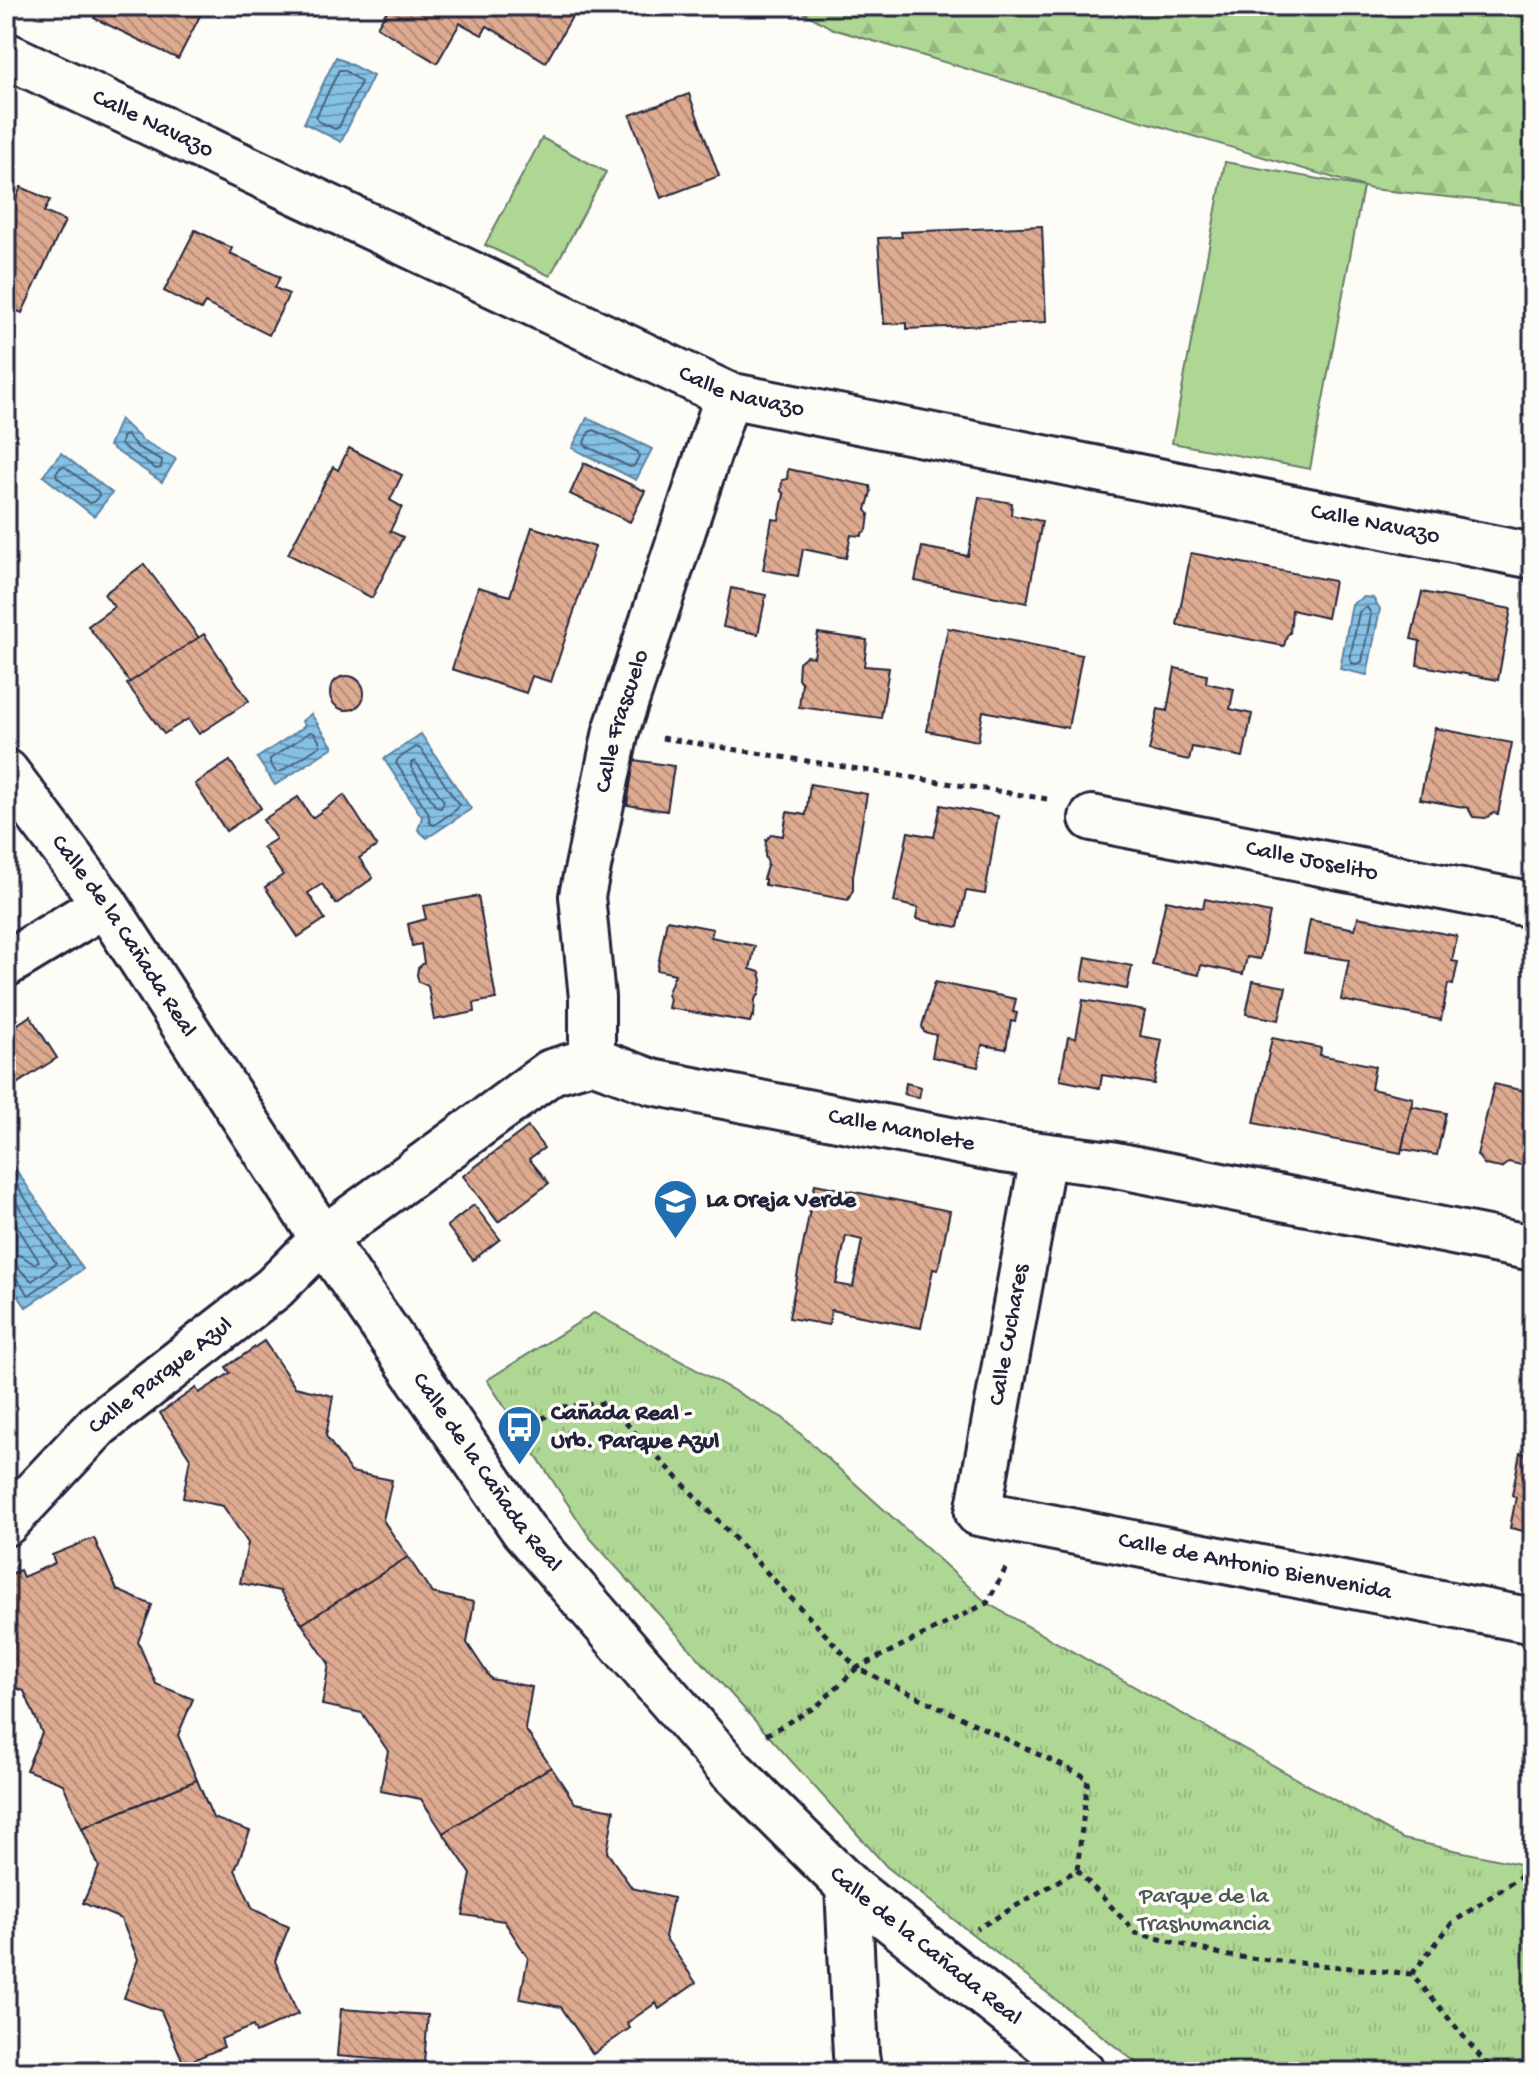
<svg xmlns="http://www.w3.org/2000/svg" width="1539" height="2078" viewBox="0 0 1539 2078" font-family="'Gochi Hand',sans-serif">
	<defs>
		<pattern id="forest-firs" width="22" height="20" patternUnits="userSpaceOnUse" patternTransform="scale(2)"><rect width="22" height="20" fill="#afd794"/><path d="M5 1l3.5 6h-7zM16 11l3.5 6h-7z" fill="#96b880"/></pattern>
		<pattern id="park-tufts" width="24" height="20" patternUnits="userSpaceOnUse" patternTransform="scale(2)"><rect width="24" height="20" fill="#afd794"/><path d="M3 7l-1-3M5 7V3M7 7l1-3M15 17l-1-3M17 17v-4M19 17l1-3" fill="none" stroke="#96b880"/></pattern>
		<pattern id="water-rules" width="6" height="5" patternUnits="userSpaceOnUse" patternTransform="scale(2)"><rect width="6" height="5" fill="#84c1e4"/><path d="M0 2.5h6" fill="none" stroke="#6c9cba"/></pattern>
		<pattern id="building-back-hatch" width="6" height="6" patternUnits="userSpaceOnUse" patternTransform="scale(2)"><rect width="6" height="6" fill="#deab91"/><path d="M-1 5l2 2M0 0l6 6M5-1l2 2" fill="none" stroke="#b48b78"/></pattern>
	</defs>
	<rect width="100%" height="100%" fill="#fdfcf7"/>
	<filter id="ink" filterUnits="userSpaceOnUse"><feTurbulence type="fractalNoise" baseFrequency=".0125" numOctaves="2"/><feDisplacementMap in="SourceGraphic" scale="16" xChannelSelector="R" yChannelSelector="G"/><feConvolveMatrix kernelMatrix="1 2 1 2 8 2 1 2 1" color-interpolation-filters="sRGB"/></filter>
	<g filter="url(#ink)">
		<!-- grass -->
		<g fill="#afd794" stroke="#687c68" stroke-width="2">
			<path d="M542 138 606 172 550 276 485 245Z"/>
			<path d="M1225 162 1363 187 1310 469 1172 443Z"/>
		</g>
		<!-- forest -->
		<path fill="url(#forest-firs)" stroke="#687c68" stroke-width="2" d="M792 6H1533V206L1371 189 833 29Z"/>
		<!-- park -->
		<path fill="url(#park-tufts)" stroke="#687c68" stroke-width="2" d="M594 1313 783 1418 987 1603 1403 1839 1533 1867V2072H1148L887 1867 590 1538 487 1380Z"/>
		<!-- water -->
		<g fill="url(#water-rules)" stroke="#5d81a0" stroke-width="2">
			<path d="M336 57 373 76 341 142 304 123Z"/>
			<path d="M587 418 652 449 636 480 572 448Z"/>
			<path d="M120 419 142 440 176 459 162 482 109 446Z"/>
			<path d="M61 453 112 493 94 516 43 476Z"/>
			<path d="M1364 597 1373 598 1380 609 1367 675 1340 669 1352 604Z"/>
			<path d="M311 714 333 747 275 785 257 758 305 726 302 721Z"/>
			<path d="M421 734 471 809 427 838 418 830 422 817 384 759Z"/>
			<path d="M6 1155 83 1269 26 1307 6 1278Z"/>
		</g>
		<g fill="none" stroke-linecap="round" stroke-linejoin="round">
			<!-- shore -->
			<g stroke="#49627f" stroke-width="2">
				<path d="M339 70H344L361 82 339 127 335 129 318 121 316 117Z"/>
				<path d="M594 430 638 452 639 456 634 466 630 467 586 446 584 442 589 432Z"/>
				<path d="M127 435 137 447 162 460 161 468 156 469 121 445 122 437Z"/>
				<path d="M61 467H65L98 492 99 496 94 502 89 503 57 477 56 473Z"/>
				<path d="M1367 607 1371 614 1362 662 1357 664 1352 663 1350 659 1359 612Z"/>
				<path d="M310 732 314 733 320 742V746L280 772H276L270 763V759Z"/>
				<path d="M416 747 421 749 459 805 457 809 434 825 430 823 428 812 396 763 398 759Z"/>
				<path d="M415 761 444 801 441 808 436 807 411 767V763Z"/>
				<path d="M6 1169 70 1266 29 1295 15 1277 6 1275"/>
				<path d="M6 1187 56 1263 32 1281 18 1268 6 1265"/>
				<path d="M6 1209 39 1261 34 1264 22 1256 6 1253"/>
			</g>
		</g>
		<!-- building -->
		<g fill="url(#building-back-hatch)" stroke="#22223b" stroke-width="2" fill-rule="evenodd">
			<path d="M100 6H205L178 59 94 18Z"/>
			<path d="M390 6H573L577 8 546 62 487 26 482 35 460 23 437 63 377 27Z"/>
			<path d="M689 94 719 176 661 198 630 115Z"/>
			<path d="M21 187 50 200 44 212 65 221 22 313 6 306V220Z"/>
			<path d="M1042 226 1046 322 907 329V323L884 324 878 238 902 237 901 232Z"/>
			<path d="M195 230 232 248 230 253 280 277 275 288 289 294 269 335 205 303 201 310 164 291Z"/>
			<path d="M349 448 402 475 390 500 402 507 390 531 403 537 372 598 288 554 333 467 338 470Z"/>
			<path d="M584 463 645 491 630 522 570 494Z"/>
			<path d="M788 469 870 486 871 492 866 510 869 514 867 530 862 533V536L851 535 846 558 803 549 798 576 763 570 772 519 779 520 784 494 781 491 782 480 787 479Z"/>
			<path d="M979 497 1012 503 1011 515 1042 521 1027 603 915 581 922 547 968 556Z"/>
			<path d="M532 527 595 547 551 682 532 676 526 693 452 669 478 587 510 596Z"/>
			<path d="M1191 553 1334 581 1327 618 1292 610 1290 633 1287 635 1284 646 1177 625Z"/>
			<path d="M144 564 199 638 130 683 88 626 114 607 104 594Z"/>
			<path d="M731 588 766 595 758 634 723 627Z"/>
			<path d="M1422 592 1511 609 1498 680 1417 665 1420 641 1411 639Z"/>
			<path d="M948 628 1082 655 1068 728 983 711 978 741 927 731Z"/>
			<path d="M818 633 867 640 864 666 889 668 881 718 799 707 802 683 798 679 799 662 806 656 814 657Z"/>
			<path d="M204 634 249 701 199 734 188 719 164 734 127 684Z"/>
			<path d="M1175 668 1207 675 1206 683 1234 689 1230 709 1252 714 1243 757 1192 747 1189 760 1149 751 1158 709 1167 711Z"/>
			<circle cx="347" cy="693" r="17"/>
			<path d="M1435 728 1512 743 1498 814 1493 813 1486 818 1473 817 1468 808 1420 799Z"/>
			<path d="M634 760 674 766 667 811 627 805Z"/>
			<path d="M230 761 261 808 226 831 195 784Z"/>
			<path d="M810 784 867 794 853 876V890L848 900 765 885V879H763L768 863 765 856 766 840 772 834 783 836 787 812 806 815Z"/>
			<path d="M344 795 377 846 359 858 373 878 336 904 322 884 308 893 325 919 298 937 265 887 283 875 263 847 276 839 263 820 298 797 312 818Z"/>
			<path d="M941 805 998 816 985 894 966 891 958 927 916 919 918 908 894 902 908 832 934 837Z"/>
			<path d="M478 896 496 999 474 1003 475 1012 434 1020 428 986 419 982 417 975 418 968 424 963 421 944 412 946 408 924 426 919 423 906Z"/>
			<path d="M1205 899 1270 913 1260 959 1247 957 1243 974 1201 965 1199 975 1152 965 1166 900 1203 908Z"/>
			<path d="M1358 917 1457 936 1452 961 1458 962 1453 985 1448 984 1441 1020 1341 1000 1349 960 1304 953 1310 920 1355 929Z"/>
			<path d="M667 920 713 929 711 937 755 946 750 969 760 972 762 980 759 995 755 999 754 1017 752 1016 750 1022 668 1008 670 999 667 995 675 974 657 970Z"/>
			<path d="M1086 957 1132 966 1127 989 1082 980Z"/>
			<path d="M1253 981 1286 987 1279 1020 1246 1014Z"/>
			<path d="M935 982 1016 999 1013 1012 1017 1013 1015 1022 1011 1021 1006 1049 982 1045 978 1067 932 1057 936 1035 924 1032 922 1026Z"/>
			<path d="M1083 1000 1145 1011 1140 1036 1162 1040 1154 1084 1102 1075 1100 1088 1060 1080 1068 1037 1076 1038Z"/>
			<path d="M30 1016 57 1058 15 1085 6 1073V1032Z"/>
			<path d="M1272 1038 1321 1048 1320 1055 1375 1066 1371 1089 1413 1098 1401 1153 1254 1123Z"/>
			<path d="M906 1083 921 1087 919 1098 904 1094Z"/>
			<path d="M1494 1084 1533 1093V1168L1509 1162 1501 1168 1485 1165 1477 1155Z"/>
			<path d="M1411 1106 1446 1113 1437 1155 1402 1149Z"/>
			<path d="M528 1127 544 1148 529 1159 549 1183 498 1222 463 1176Z"/>
			<path d="M815 1184 950 1211 938 1270 933 1269 921 1328 831 1310 829 1325 789 1318ZM846 1236 862 1240 853 1287 836 1284Z"/>
			<path d="M474 1205 500 1239 473 1260 447 1226Z"/>
			<path d="M264 1341 295 1387 333 1396 326 1436 351 1472 392 1480 383 1520 408 1557 302 1624 280 1591 240 1583 248 1543 223 1506 183 1498 190 1458 160 1413 196 1388 199 1393 230 1373 226 1367Z"/>
			<path d="M1520 1453 1533 1456V1533L1510 1528 1516 1497 1512 1495Z"/>
			<path d="M94 1538 117 1590 152 1605 138 1642 156 1684 193 1699 178 1735 197 1780 82 1828 63 1784 26 1770 42 1733 24 1691 6 1684V1576L20 1570 23 1577 55 1563 52 1555Z"/>
			<path d="M408 1557 432 1593 474 1602 467 1643 491 1679 532 1687 525 1729 551 1767 443 1833 421 1799 380 1791 388 1751 362 1713 322 1705 329 1664 302 1624Z"/>
			<path d="M551 1767 575 1803 614 1810 607 1852 632 1888 673 1898 665 1937 696 1983 659 2009 656 2003 627 2023 630 2028 593 2054 561 2007 520 1999 528 1958 504 1921 463 1915 471 1874 443 1833Z"/>
			<path d="M197 1780 213 1818 250 1831 235 1870 253 1909 289 1927 275 1961 298 2014 256 2033 253 2026 221 2039 224 2047 184 2064 161 2011 124 1998 138 1959 121 1919 83 1903 99 1867 82 1828Z"/>
			<path d="M341 2009 428 2015 424 2063 337 2056Z"/>
		</g>
		<g fill="none" stroke-linecap="round" stroke-linejoin="round">
			<defs>
				<g id="minor">
					<path id="s1" d="M6 55 728 395 1533 556"/>
					<path id="s2" d="M6 772 105 904 323 1239 524 1531 731 1770 848 1886 1082 2072"/>
					<path id="s3" d="M1092 818 1533 905"/>
					<path d="M6 964 105 904"/>
					<path id="s4" d="M592 1060V998L582 896 616 731 728 395"/>
					<path id="s5" d="M1043 1157 978 1513 1533 1621"/>
					<path id="s6" d="M6 1523 98 1425 274 1288 323 1239 551 1072 592 1060 652 1082 1002 1150 1111 1164 1533 1248"/>
					<path d="M848 1886 856 2055 859 2072"/>
				</g>
			</defs>
			<!-- minor casing -->
			<use href="#minor" stroke="#22223b" stroke-width="50"/>
			<!-- path -->
			<g stroke="#22223b" stroke-width="5" stroke-dasharray="6 6" stroke-linecap="butt">
				<path d="M662 738 1047 799"/>
				<path d="M521 1432 561 1407 607 1403 857 1668 987 1603 1006 1568"/>
				<path d="M766 1735 817 1706 857 1668 1088 1778 1077 1870 977 1929"/>
				<path d="M1077 1870 1136 1933 1229 1956 1412 1974 1493 2072"/>
				<path d="M1412 1974 1452 1923 1533 1868"/>
			</g>
			<!-- minor -->
			<use href="#minor" stroke="#fdfcf7" stroke-width="44"/>
		</g>
	</g>
	<!-- icons -->
	<defs>
		<symbol id="school-pin" viewBox="-11 -11 22 30"><path d="M0 17L-7.5 6A9.5 9.5 0 1 1 7.5 6Z" fill="#1f6fb2" stroke="#fdfcf7"/><path d="M0-5L7-2L0 1L-7-2ZM-4 1L0 2.5L4 1V4Q0 6-4 4Z" fill="#fff"/></symbol>
		<symbol id="bus-pin" viewBox="-11 -11 22 30"><path d="M0 17L-7.5 6A9.5 9.5 0 1 1 7.5 6Z" fill="#1f6fb2" stroke="#fdfcf7"/><path d="M-5-6H5V4H4V6H2V4H-2V6H-4V4H-5ZM-3.5-4V0h7V-4ZM-3.5 1.2v1.5H-2V1.2ZM2 1.2v1.5H3.5V1.2Z" fill="#fff"/></symbol>
	</defs>
	<g fill-rule="evenodd">
		<use href="#school-pin" x="650" y="1176" width="51" height="69"/>
		<use href="#bus-pin" x="494" y="1402" width="51" height="69"/>
	</g>
	<g text-anchor="middle" dominant-baseline="central" stroke-width="7" stroke-linejoin="round" paint-order="stroke">
		<!-- street labels -->
		<g font-size="24" fill="#22223b" stroke="#fdfcf7">
			<text stroke="none"><textPath href="#s1" startOffset="162">Calle Navazo</textPath></text>
			<text stroke="none"><textPath href="#s1" startOffset="810">Calle Navazo</textPath></text>
			<text stroke="none"><textPath href="#s1" startOffset="1458">Calle Navazo</textPath></text>
			<text stroke="none"><textPath href="#s4" startOffset="344">Calle Frascuelo</textPath></text>
			<text stroke="none"><textPath href="#s3" startOffset="224">Calle Joselito</textPath></text>
			<text stroke="none"><textPath href="#s2" startOffset="202">Calle de la Cañada Real</textPath></text>
			<text stroke="none"><textPath href="#s6" startOffset="1070">Calle Manolete</textPath></text>
			<text transform="translate(1010 1335) rotate(-80)">Calle Cuchares</text>
			<text stroke="none"><textPath href="#s6" startOffset="214">Calle Parque Azul</textPath></text>
			<text stroke="none"><textPath href="#s2" startOffset="850">Calle de la Cañada Real</textPath></text>
			<text stroke="none"><textPath href="#s5" startOffset="644">Calle de Antonio Bienvenida</textPath></text>
			<text stroke="none"><textPath href="#s2" startOffset="1498">Calle de la Cañada Real</textPath></text>
		</g>
		<!-- poi labels -->
		<g font-size="24" font-weight="bold" fill="#22223b" stroke="#fdfcf7" text-anchor="start">
			<text x="706" y="1201">La Oreja Verde</text>
			<text x="551" y="1414">Cañada Real -<tspan x="551" dy="28">Urb. Parque Azul</tspan></text>
		</g>
		<!-- park labels -->
		<g font-size="24" fill="#4c5856" stroke="#fdfcf7">
			<text x="1204" y="1897">Parque de la<tspan x="1204" dy="28">Trashumancia</tspan></text>
		</g>
	</g>
	<!-- margin -->
	<rect width="1539" height="2078" fill="none" stroke="#fdfcf7" stroke-width="32"/>
	<rect x="16" y="16" width="1507" height="2046" fill="none" stroke="#22223b" stroke-width="3" filter="url(#ink)"/>
</svg>
